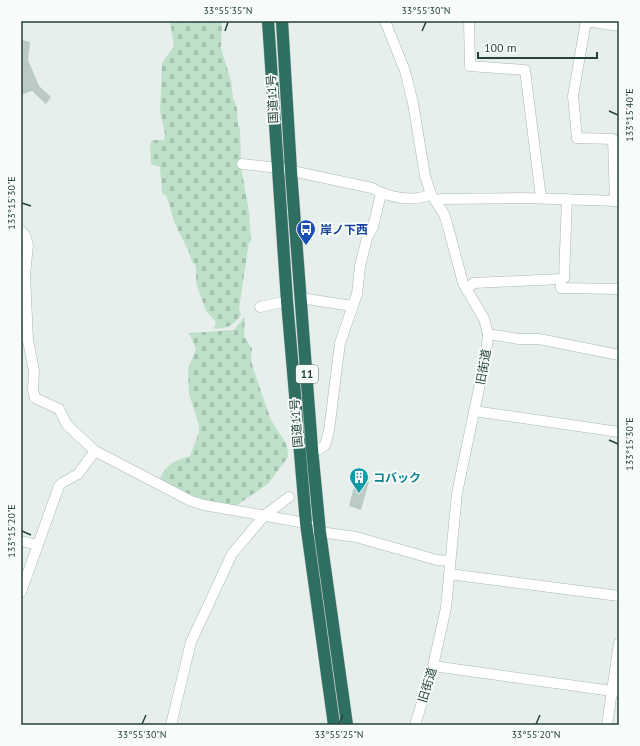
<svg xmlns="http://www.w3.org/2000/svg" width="640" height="746" viewBox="0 0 640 746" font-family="'PT Sans','Noto Sans JP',sans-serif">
	<defs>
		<pattern id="cemetery-stones" width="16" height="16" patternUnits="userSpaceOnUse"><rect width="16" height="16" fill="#bfe0c8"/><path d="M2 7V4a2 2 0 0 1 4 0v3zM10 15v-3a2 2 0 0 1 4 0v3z" fill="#a4c1ad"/></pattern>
	</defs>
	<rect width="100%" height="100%" fill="#e6efeb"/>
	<!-- cemetery -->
	<g fill="url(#cemetery-stones)">
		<path d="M170 21 222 22 221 48 231 81 233 98 237 108 238 125 240 129 241 167 249 212 251 242H249L239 309 241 315C233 326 228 328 214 329L216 322 206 311 196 283V266L191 260 189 252 175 224 166 195 162 193 160 167 151 164 150 145 152 140H164L165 134 160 112 162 63 174 46Z"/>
		<path d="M245 316 244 336 252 349 251 360 254 371 271 420 287 445 288 457 268 484 234 507 205 502 159 481C166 464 174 461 190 456L199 432V425L189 394 188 369 196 349 189 333 234 330Z"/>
	</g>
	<!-- building -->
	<g fill="#bbcac4">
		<path d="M22 40 30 42 28 60 39 86 51 97 46 104 32 91 21 95Z"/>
		<path d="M356 478 369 482 361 510 349 506Z"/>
	</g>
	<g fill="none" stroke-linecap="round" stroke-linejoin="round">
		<defs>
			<g id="minor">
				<path d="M385 21 405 71 413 103 425 176 431 194 444 214 448 227 463 283 484 319 488 334 486 355 457 493 446 608 433 666 415 725"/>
				<path d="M469 21 470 66 525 70 541 198"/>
				<path d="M586 21 573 96 577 138 613 139 615 201"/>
				<path d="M586 21 619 26"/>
				<path d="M242 164 278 168 372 188C387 197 414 203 431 194"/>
				<path d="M436 201 441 199 523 198 619 201"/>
				<path d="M21 231 25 235 28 245 25 274 28 341 34 371 33 390 35 398 59 409 67 425 95 451 191 501 204 505 306 523 320 532 356 537 437 560 450 561"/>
				<path d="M561 279 564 278 567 199"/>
				<path d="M466 289 474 283 561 279V288L619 289"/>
				<path d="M301 298 352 306"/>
				<path d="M260 307 287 301"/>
				<path d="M488 334 519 339H539L619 355"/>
				<path d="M474 411 619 432"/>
				<path d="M312 449H319L325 445 329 431 340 343 357 294 360 266 367 238 373 227 381 194"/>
				<path d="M21 541 38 545"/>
				<path d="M449 574 619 596"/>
				<path d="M21 592 59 486 62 483 78 474 95 451"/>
				<path d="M619 643 612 691 619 692"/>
				<path d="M433 666 612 691 607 725"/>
				<path d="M171 725 191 642 232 554 264 516 289 497"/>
			</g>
			<g id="highway">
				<path d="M268 21 287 301 306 523 334 725"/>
				<path d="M282 21 291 171 312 449 320 532 347 725"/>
			</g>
		</defs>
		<!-- minor casing -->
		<use href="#minor" stroke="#a8b8b2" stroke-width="11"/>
		<!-- highway casing -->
		<use href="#highway" stroke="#c2cac8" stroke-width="13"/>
		<!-- minor -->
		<use href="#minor" stroke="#fff" stroke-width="10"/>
		<!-- highway -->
		<use href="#highway" stroke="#2f6f62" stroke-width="12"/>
	</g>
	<!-- ticks -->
	<path fill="none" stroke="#24423a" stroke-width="1.5" d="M225 31 228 22M422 31 426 22M609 111 618 115M22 203 31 206M609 440 618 444M22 531 31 535M142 724 146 715M339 724 343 715M536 724 540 715"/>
	<!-- icons -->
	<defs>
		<symbol id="bus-pin" viewBox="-11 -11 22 30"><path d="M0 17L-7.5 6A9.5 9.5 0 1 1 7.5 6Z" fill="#1a4fb4" stroke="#f7fbf9"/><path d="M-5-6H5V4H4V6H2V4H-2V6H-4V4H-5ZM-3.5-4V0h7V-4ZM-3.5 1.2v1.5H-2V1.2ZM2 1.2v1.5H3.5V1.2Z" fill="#fff"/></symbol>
		<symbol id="building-pin" viewBox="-11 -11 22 30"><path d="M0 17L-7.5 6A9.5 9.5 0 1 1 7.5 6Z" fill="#0f9aa8" stroke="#f7fbf9"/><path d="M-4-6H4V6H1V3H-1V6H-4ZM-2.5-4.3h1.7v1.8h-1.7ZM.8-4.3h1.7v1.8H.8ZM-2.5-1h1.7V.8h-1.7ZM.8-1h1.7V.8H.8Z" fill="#fff"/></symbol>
	</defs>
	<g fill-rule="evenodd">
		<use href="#bus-pin" x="295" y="218" width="22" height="30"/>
		<use href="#building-pin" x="348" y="466" width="22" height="30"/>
	</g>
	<g text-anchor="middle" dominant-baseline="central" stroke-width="4" stroke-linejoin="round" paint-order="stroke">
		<!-- shield labels -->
		<rect fill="#f7fbf9" stroke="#637a73" stroke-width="1" x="296" y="365" width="22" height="18" rx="3"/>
		<g font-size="11" font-weight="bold" fill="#24423a">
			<text x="307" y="374">11</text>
		</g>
		<!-- street labels -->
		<g font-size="12" fill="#24423a" stroke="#f7fbf9">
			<text transform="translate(272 99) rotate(-93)">国道11号</text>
			<text transform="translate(483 367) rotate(-80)">旧街道</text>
			<text transform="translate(296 423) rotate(-94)">国道11号</text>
			<text transform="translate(427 685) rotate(-73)">旧街道</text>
		</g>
		<!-- transit labels -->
		<g font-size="12" font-weight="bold" fill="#164399" stroke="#f7fbf9" text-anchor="start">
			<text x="320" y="229">岸ノ下西</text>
		</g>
		<!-- culture labels -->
		<g font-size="12" font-weight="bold" fill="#0d838f" stroke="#f7fbf9" text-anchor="start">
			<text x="373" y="477">コバック</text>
		</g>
	</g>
	<!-- border -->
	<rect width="640" height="746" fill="none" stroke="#f7fbf9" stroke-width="44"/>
	<!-- scale -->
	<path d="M478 52v6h119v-6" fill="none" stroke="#24423a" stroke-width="2"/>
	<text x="484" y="52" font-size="12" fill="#24423a" stroke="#f7fbf9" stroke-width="3" paint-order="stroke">100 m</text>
	<rect x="22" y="22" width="596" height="702" fill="none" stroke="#24423a" stroke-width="1.5"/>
	<g font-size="10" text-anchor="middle" fill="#24423a">
		<text x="228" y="14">33°55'35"N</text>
		<text x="426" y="14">33°55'30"N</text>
		<text transform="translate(629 115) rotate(-90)" y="4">133°15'40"E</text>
		<text transform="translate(11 203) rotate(-90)" y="4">133°15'30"E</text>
		<text transform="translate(629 444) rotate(-90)" y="4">133°15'30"E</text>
		<text transform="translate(11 531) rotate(-90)" y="4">133°15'20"E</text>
		<text x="142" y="738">33°55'30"N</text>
		<text x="339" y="738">33°55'25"N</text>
		<text x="536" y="738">33°55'20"N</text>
	</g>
</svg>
